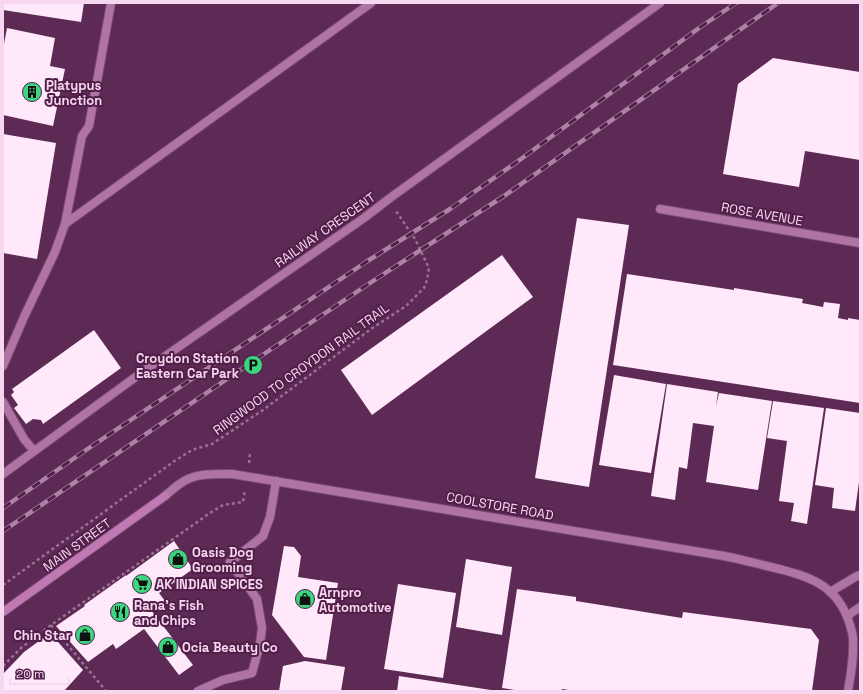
<svg xmlns="http://www.w3.org/2000/svg" width="863" height="694" viewBox="0 0 863 694" font-family="'Space Grotesk',sans-serif">
	<rect width="100%" height="100%" fill="#5d2955"/>
	<!-- building -->
	<g fill="#fee8f9">
		<path d="M3 3H84L81 22 3 10Z"/>
		<path d="M7 28 55 38 50 66 65 69 53 126 3 115V49Z"/>
		<path d="M773 58 860 72V160L805 151 799 187 723 174 738 84Z"/>
		<path d="M3 134 56 143 37 259 3 253Z"/>
		<path d="M577 218 629 225 589 487 535 478Z"/>
		<path d="M502 255 533 297 372 415 341 370Z"/>
		<path d="M627 274 734 290V288L803 299 802 303 823 307 824 302 840 304 838 318 848 320V318L860 320V403L613 365Z"/>
		<path d="M94 330 121 368 43 424 41 420 33 419 26 424 14 408 18 405 11 395 14 392 12 389Z"/>
		<path d="M614 375 666 384 651 473 599 465Z"/>
		<path d="M667 384 718 392 716 406 719 393 772 401 758 490 706 482 714 426 693 423 687 469 679 467 675 500 651 496Z"/>
		<path d="M773 401 824 408 807 524 791 521 794 503 779 501 787 441 767 438Z"/>
		<path d="M826 408 860 413V475L855 511 832 508 834 488 815 485Z"/>
		<path d="M174 541 193 569 159 593 165 601 151 610 193 665 179 675 144 629 116 649 113 644 88 662 56 626 85 606 84 605 126 575V576Z"/>
		<path d="M284 546 294 547 301 556 298 577 338 583 326 660 304 657 272 615Z"/>
		<path d="M466 559 512 567 502 635 456 627Z"/>
		<path d="M398 584 456 593 443 678 384 669Z"/>
		<path d="M517 589 576 597V601L682 618 683 612 811 629 819 640 812 691H575L562 689 561 691H521L502 688Z"/>
		<path d="M50 633 83 670 64 691H3V674L24 652Z"/>
		<path d="M305 661 345 667 341 691H279L283 666Z"/>
		<path d="M399 676 491 690V691H397Z"/>
	</g>
	<g fill="none" stroke-linecap="round" stroke-linejoin="round">
		<defs>
			<g id="lane">
				<path d="M65 224 371 3"/>
				<path d="M3 366 24 317 55 252 65 224 82 136 89 126 111 3"/>
				<path d="M3 402 24 439 34 451"/>
				<path d="M198 691 223 680 252 673 260 644 262 628 257 599 230 562 263 536 270 517 276 481"/>
			</g>
			<g id="street">
				<path d="M660 209 860 243"/>
				<path d="M3 474 141 373 364 218 390 198 660 3"/>
				<path d="M165 496C172 490 179 483 188 479 201 473 218 474 232 474L724 556C739 559 755 563 771 567 808 576 838 584 850 625 851 629 853 634 853 639 854 657 851 674 848 691"/>
				<path d="M830 592 857 576 860 575"/>
				<path d="M847 616 860 607"/>
			</g>
			<path id="secondary" d="M3 612 165 496"/>
		</defs>
		<!-- lane casing -->
		<use href="#lane" stroke="#784a71" stroke-width="10"/>
		<!-- street casing -->
		<use href="#street" stroke="#784a71" stroke-width="10"/>
		<!-- secondary casing -->
		<use href="#secondary" stroke="#784a71" stroke-width="10"/>
		<!-- path -->
		<g stroke="#9c7094" stroke-width="2.5" stroke-dasharray="3 3" stroke-linecap="butt">
			<path d="M249 463 250 454"/>
			<path d="M3 585 173 462 192 450 212 444 263 410 371 329 406 306 424 288 427 280 429 268 415 239 396 211"/>
			<path d="M51 625 106 691"/>
			<path d="M3 666 21 648 51 625 210 513 223 505 243 502 245 490"/>
		</g>
		<!-- lane -->
		<use href="#lane" stroke="#af74a4" stroke-width="8"/>
		<!-- street -->
		<use href="#street" stroke="#af74a4" stroke-width="8"/>
		<!-- secondary -->
		<use href="#secondary" stroke="#c179b4" stroke-width="8"/>
		<defs>
			<g id="rail">
				<path d="M3 508 86 450 366 262 450 209 521 159 699 28 736 3"/>
				<path d="M3 531 261 356 376 279 504 196 778 3"/>
			</g>
		</defs>
		<!-- rail casing -->
		<use href="#rail" stroke="#ad83a5" stroke-width="4.5"/>
		<!-- rail -->
		<use href="#rail" stroke="#521e4a" stroke-width="3" stroke-dasharray="9" stroke-linecap="butt"/>
	</g>
	<!-- icons -->
	<defs>
		<symbol id="building-disc" viewBox="-11 -11 22 22"><circle r="9.5" fill="#3ad77f" stroke="#521e4a"/><path d="M-4-6H4V6H1V3H-1V6H-4ZM-2.5-4.3h1.7v1.8h-1.7ZM.8-4.3h1.7v1.8H.8ZM-2.5-1h1.7V.8h-1.7ZM.8-1h1.7V.8H.8Z" fill="#111"/></symbol>
		<symbol id="parking-disc" viewBox="-11 -11 22 22"><circle r="9.5" fill="#3ad77f" stroke="#521e4a"/><path d="M-3.5-5.5H1a3.5 3.5 0 0 1 0 7H-1V5.5H-3.5ZM-1-3.4V-.6H.8a1.4 1.4 0 0 0 0-2.8Z" fill="#111"/></symbol>
		<symbol id="shop-disc" viewBox="-11 -11 22 22"><circle r="9.5" fill="#3ad77f" stroke="#521e4a"/><path d="M-5-2.5h2.3a2.7 3.5 0 0 1 5.4 0H5L5.5 6h-11ZM-1.5-2.5h3a1.5 2.3 0 0 0-3 0Z" fill="#111"/></symbol>
		<symbol id="supermarket-disc" viewBox="-11 -11 22 22"><circle r="9.5" fill="#3ad77f" stroke="#521e4a"/><path d="M-6-5.5h2.5l.6 2H6L4.5 2H-2.5L-4.4-4H-6ZM-1.5 3.2a1.3 1.3 0 1 0 .1 0ZM3 3.2a1.3 1.3 0 1 0 .1 0Z" fill="#111"/></symbol>
		<symbol id="restaurant-disc" viewBox="-11 -11 22 22"><circle r="9.5" fill="#3ad77f" stroke="#521e4a"/><path d="M-5-6h1v4h1v-4h1v4h1v-4h1v5L-1.5 .5V6h-2V.5L-5-1ZM5-6V6H3V1.5H1.5Q1.5-4 5-6Z" fill="#111"/></symbol>
	</defs>
	<g fill-rule="evenodd">
		<use href="#building-disc" x="21" y="81" width="22" height="22"/>
		<use href="#parking-disc" x="242" y="354" width="22" height="22"/>
		<use href="#shop-disc" x="167" y="548" width="22" height="22"/>
		<use href="#supermarket-disc" x="131" y="573" width="22" height="22"/>
		<use href="#shop-disc" x="294" y="588" width="22" height="22"/>
		<use href="#restaurant-disc" x="109" y="601" width="22" height="22"/>
		<use href="#shop-disc" x="74" y="624" width="22" height="22"/>
		<use href="#shop-disc" x="157" y="636" width="22" height="22"/>
	</g>
	<g text-anchor="middle" dominant-baseline="central" stroke-width="4" stroke-linejoin="round" paint-order="stroke">
		<!-- poi labels -->
		<g font-size="13" font-weight="bold" fill="#f7d7f0" stroke="#521e4a" text-anchor="start">
			<text x="46" y="85">Platypus<tspan x="46" dy="15">Junction</tspan></text>
			<text x="239" y="358" text-anchor="end">Croydon Station<tspan x="239" dy="15">Eastern Car Park</tspan></text>
			<text x="192" y="552">Oasis Dog<tspan x="192" dy="15">Grooming</tspan></text>
			<text x="156" y="584">AK INDIAN SPICES</text>
			<text x="319" y="592">Arnpro<tspan x="319" dy="15">Automotive</tspan></text>
			<text x="134" y="605">Rana's Fish<tspan x="134" dy="15">and Chips</tspan></text>
			<text x="71" y="635" text-anchor="end">Chin Star</text>
			<text x="182" y="647">Ocia Beauty Co</text>
		</g>
		<!-- street labels -->
		<g font-size="13" fill="#f7d7f0" stroke="#521e4a">
			<text transform="translate(762 214) rotate(10)">ROSE AVENUE</text>
			<text transform="translate(325 230) rotate(-35)">RAILWAY CRESCENT</text>
			<text transform="translate(301 369) rotate(-36)">RINGWOOD TO CROYDON RAIL TRAIL</text>
			<text transform="translate(500 506) rotate(10)">COOLSTORE ROAD</text>
			<text transform="translate(77 545) rotate(-36)">MAIN STREET</text>
		</g>
	</g>
	<!-- border -->
	<rect width="863" height="694" fill="none" stroke="#f7d7f0" stroke-width="8"/>
	<!-- scale -->
	<path d="M10 678v6h59v-6" fill="none" stroke="#f7d7f0" stroke-width="2"/>
	<text x="16" y="678" font-size="12" fill="#f7d7f0" stroke="#521e4a" stroke-width="3" paint-order="stroke">20 m</text>
</svg>
